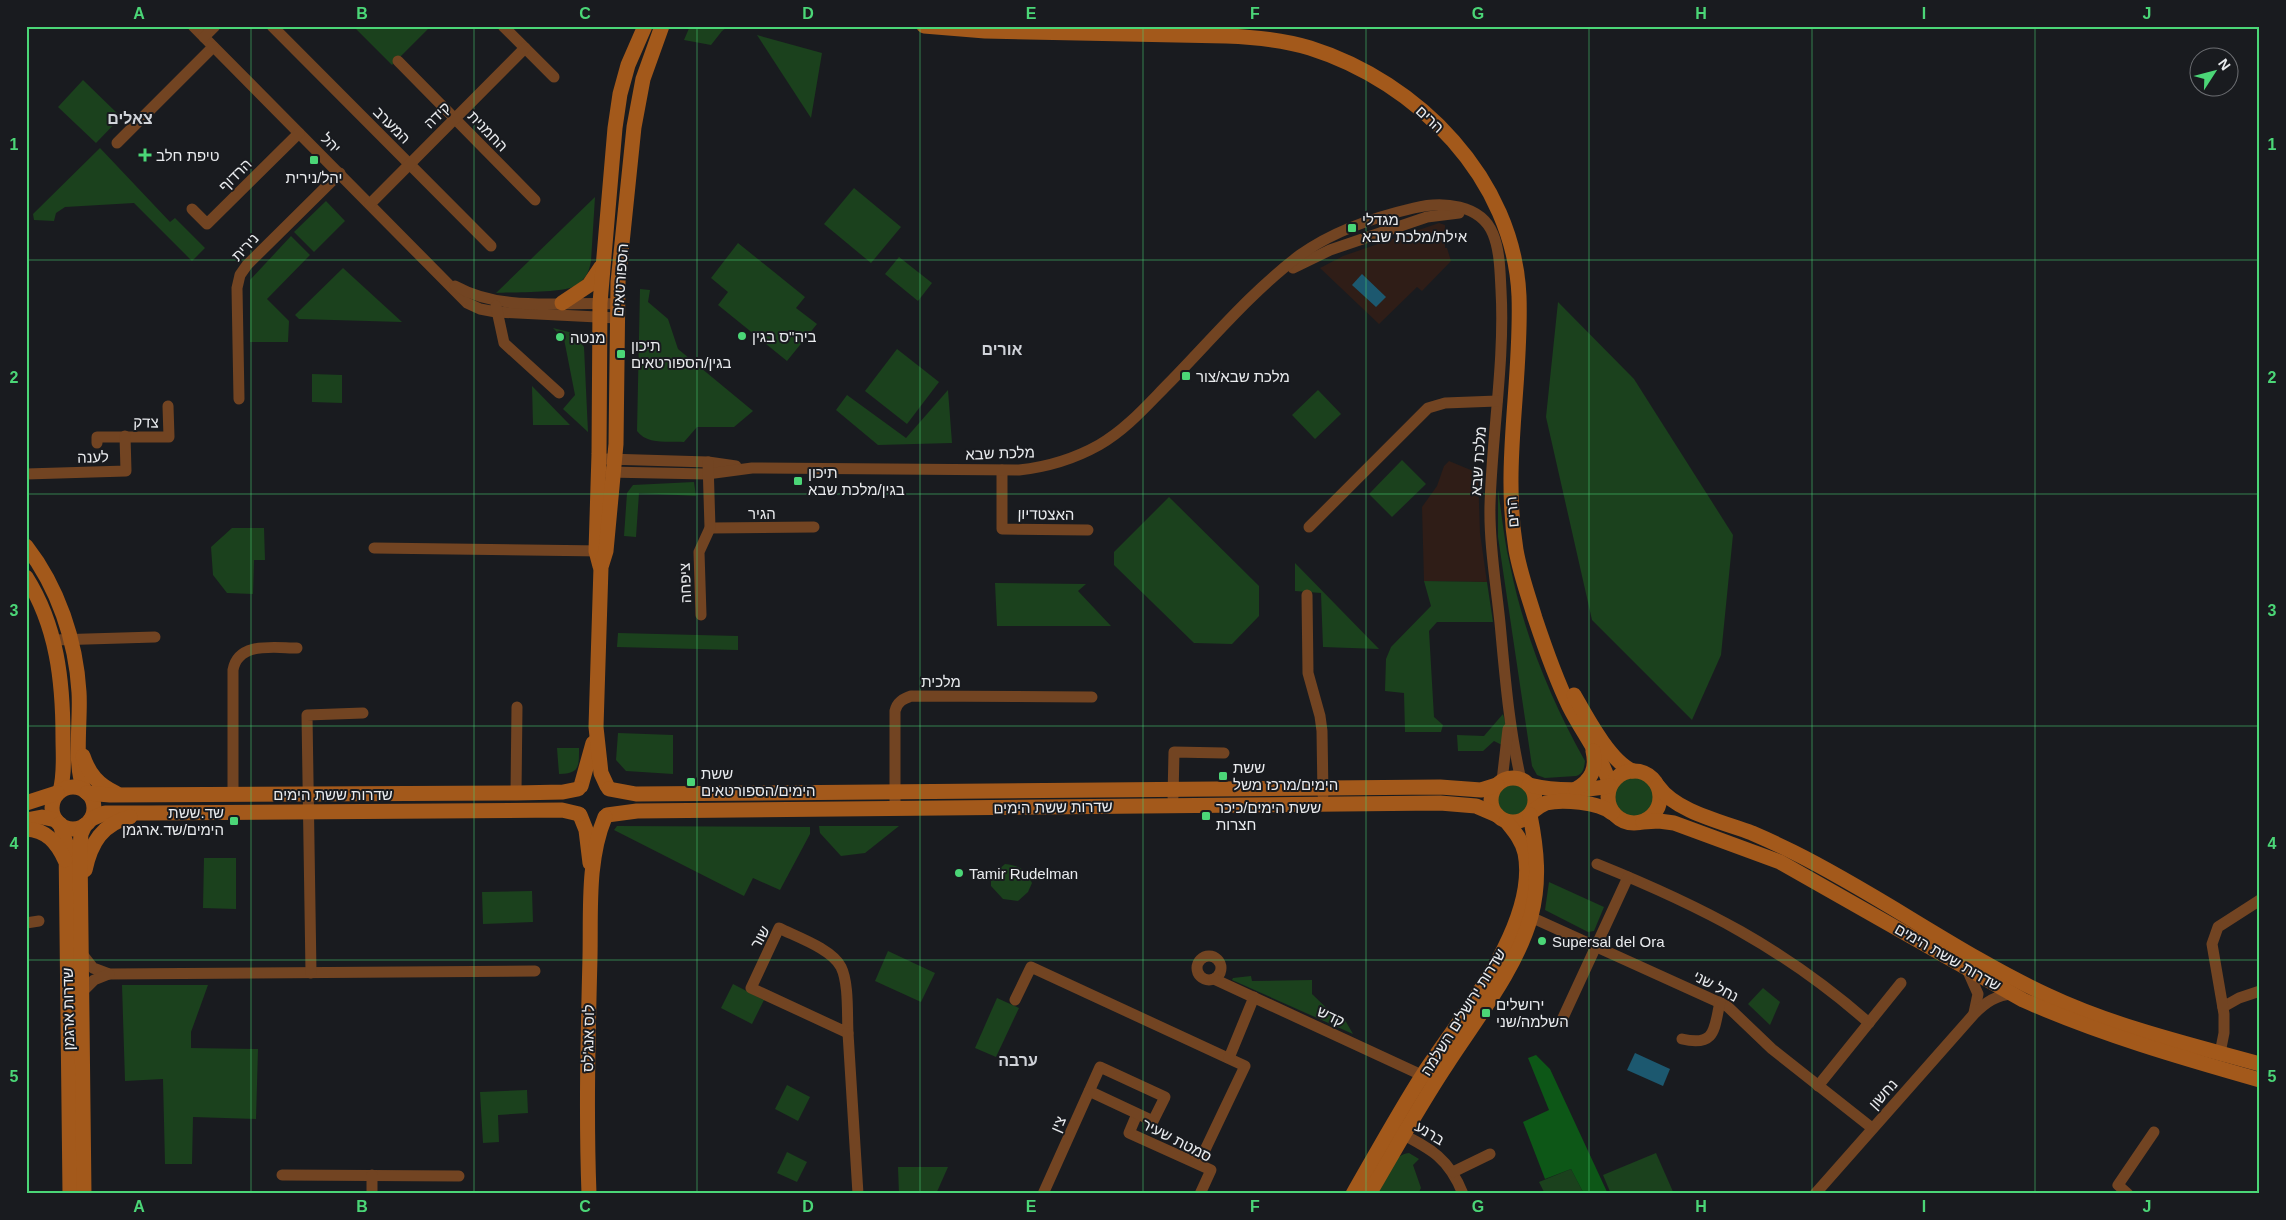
<svg xmlns="http://www.w3.org/2000/svg" width="2286" height="1220" viewBox="0 0 2286 1220" font-family="Arial,Heebo,sans-serif">
	<rect width="100%" height="100%" fill="#191b1f"/>
	<!-- commercial -->
	<g fill="#2f1d17">
		<path d="M1439 223 1445 225V248H1447L1451 261 1422 291 1417 287 1379 324 1320 268 1343 256Z"/>
		<path d="M1449 461 1478 473 1480 533 1487 582 1424 581 1422 507 1437 486 1444 466Z"/>
	</g>
	<!-- green -->
	<g fill="#1b411d">
		<path d="M353 26H431L392 65Z"/>
		<path d="M690 26H729L722 31 711 45 684 40Z"/>
		<path d="M757 35 822 53 811 118Z"/>
		<path d="M83 80 121 117 96 143 58 107Z"/>
		<path d="M100 148 170 222 175 218 205 248 192 261 134 203 65 207 56 213 54 221 34 220 33 214Z"/>
		<path d="M854 188 901 227 871 263 824 224Z"/>
		<path d="M595 197 591 261C589 273 585 280 575 286 562 293 513 292 496 293Z"/>
		<path d="M326 201 345 221 314 252 294 232Z"/>
		<path d="M291 236 310 255 267 299 289 321 288 342H250V280Z"/>
		<path d="M738 243 805 297 796 308 817 324 787 361 718 305 728 292 711 278Z"/>
		<path d="M899 257 932 283 918 301 885 274Z"/>
		<path d="M343 268 402 322 299 319 295 315Z"/>
		<path d="M640 289 650 290 648 302 668 319 678 349 753 411 734 427H697L684 442C668 441 647 445 637 431Z"/>
		<path d="M1558 302 1634 379 1733 535 1721 655 1692 720 1592 620 1546 417Z"/>
		<path d="M553 328 573 333 584 347 588 432 563 409 575 395 564 339Z"/>
		<path d="M897 349 939 382 907 424 865 391Z"/>
		<path d="M312 374 342 375V403L312 402Z"/>
		<path d="M532 386 570 425H533Z"/>
		<path d="M948 390 952 443 878 445 836 410 847 395 906 438Z"/>
		<path d="M1318 390 1341 414 1315 439 1292 415Z"/>
		<path d="M1402 460 1426 484 1392 517 1369 494Z"/>
		<path d="M694 482 696 496 639 493 636 537 624 536 627 493 633 485Z"/>
		<path d="M1498 490C1502 515 1504 541 1510 565 1524 635 1551 700 1585 761 1584 769 1583 774 1576 776L1545 778 1537 775 1532 766 1498 537Z"/>
		<path d="M1169 497 1259 586V616L1232 644 1194 643 1114 565V552Z"/>
		<path d="M232 528H264L265 560H254L253 594 227 593 213 575 211 547Z"/>
		<path d="M1295 563 1379 649 1323 647 1321 593 1295 591Z"/>
		<path d="M1424 581 1487 582 1493 622H1437L1429 631 1434 717 1443 725 1441 732H1405L1404 693 1385 691 1386 659 1391 647 1431 606Z"/>
		<path d="M995 583 1086 584 1078 591 1111 626H997Z"/>
		<path d="M618 633 738 636V650L617 647Z"/>
		<path d="M1503 714 1506 725 1502 745 1494 741 1483 751H1458L1457 735 1484 736Z"/>
		<path d="M618 733 673 735V774L626 771 616 760Z"/>
		<path d="M557 748H579C579 766 580 774 559 774Z"/>
		<circle cx="1634" cy="797" r="23"/>
		<circle cx="1513" cy="800" r="19"/>
		<path d="M617 826 810 827V834L780 890 753 878 744 896 614 830Z"/>
		<path d="M819 826H899L865 853 841 856 820 833Z"/>
		<path d="M204 858H236V909L203 908Z"/>
		<path d="M1005 864C1020 866 1025 869 1032 883L1028 892 1018 901 1003 899 991 886V876Z"/>
		<path d="M1549 882 1604 907 1594 931 1588 932 1545 910Z"/>
		<path d="M532 891 533 922 483 924 482 892Z"/>
		<path d="M888 951 935 973 921 1002 875 981Z"/>
		<path d="M1251 976 1252 981 1312 980V994L1339 1020H1345L1353 1034 1232 980 1233 978Z"/>
		<path d="M733 984 764 1000 752 1024 721 1008Z"/>
		<path d="M122 985H208L191 1032V1048L258 1049 256 1119 193 1117 192 1164H165L163 1079 125 1081Z"/>
		<path d="M1763 988 1780 1002 1770 1025 1748 1004Z"/>
		<path d="M997 998 1019 1008 996 1057 975 1048Z"/>
		<path d="M787 1085 810 1097 798 1121 775 1109Z"/>
		<path d="M527 1090 528 1113 498 1115 499 1142 483 1143 480 1092Z"/>
		<path d="M787 1152 807 1162 797 1182 777 1173Z"/>
		<path d="M1409 1153 1419 1159 1413 1165 1421 1188 1418 1194H1376C1384 1180 1392 1154 1409 1153Z"/>
		<path d="M1656 1153 1674 1194H1611L1603 1175Z"/>
		<path d="M898 1167H948L936 1194H899Z"/>
		<path d="M1571 1169 1584 1194H1545L1539 1182Z"/>
	</g>
	<!-- forest -->
	<path fill="#0d5717" d="M1536 1055 1550 1069 1608 1194H1584L1571 1169 1545 1179 1523 1122 1549 1110 1528 1058Z"/>
	<!-- water -->
	<g fill="#1c586f">
		<path d="M1362 274 1386 297 1376 307 1352 285Z"/>
		<path d="M1635 1053 1670 1069 1663 1086 1627 1070Z"/>
	</g>
	<g fill="none" stroke-linecap="round" stroke-linejoin="round">
		<!-- street -->
		<g stroke="#724422" stroke-width="11">
			<path d="M193 26 467 303 480 309 496 312 617 318"/>
			<path d="M272 26 491 246"/>
			<path d="M503 26 554 77"/>
			<path d="M204 37 215 26"/>
			<path d="M398 61 535 200"/>
			<path d="M117 143 213 47"/>
			<path d="M370 204 525 48"/>
			<path d="M192 209 207 224 299 133"/>
			<path d="M1293 268 1330 250 1427 217 1459 213"/>
			<path d="M455 286C504 313 563 301 617 304"/>
			<path d="M496 306 504 343 559 393"/>
			<path d="M239 399 237 288 240 275 247 265 340 173"/>
			<path d="M97 443V437H169L168 406"/>
			<path d="M607 459 708 462 736 466"/>
			<path d="M1002 470V529L1088 530"/>
			<path d="M607 472 707 474 752 468 1019 470C1047 467 1074 459 1099 445 1127 429 1148 404 1171 381 1212 339 1252 291 1300 255 1333 231 1375 217 1414 208 1442 201 1481 204 1493 234 1500 251 1500 272 1501 290 1505 361 1492 433 1490 505 1489 544 1496 584 1500 623 1505 676 1509 728 1521 780"/>
			<path d="M26 474 126 471 125 436"/>
			<path d="M1309 527 1428 408 1445 403 1497 401"/>
			<path d="M710 528 814 527"/>
			<path d="M374 548 603 551"/>
			<path d="M1307 595 1308 673 1320 716 1322 731 1323 795"/>
			<path d="M701 615 699 552 710 528 708 462"/>
			<path d="M54 640 155 637"/>
			<path d="M1502 781 1508 729"/>
			<path d="M516 793 517 707"/>
			<path d="M233 794V670C238 641 275 648 297 648"/>
			<path d="M1173 797 1174 752 1224 753"/>
			<path d="M895 808V711C897 702 903 699 911 696L1092 697"/>
			<path d="M1597 864C1701 906 1784 948 1869 1023"/>
			<path d="M1524 914 1727 1006 1772 1049 1872 1128"/>
			<path d="M26 923 39 921"/>
			<path d="M779 928C797 937 832 949 841 967 849 983 847 1015 848 1033L751 988Z"/>
			<path d="M82 954 93 968 109 974 535 971"/>
			<circle cx="1209" cy="968" r="12"/>
			<path d="M1966 967 1978 994 1974 1013"/>
			<path d="M311 973 307 715 363 713"/>
			<path d="M1214 979 1428 1078"/>
			<path d="M82 992 94 980 109 974"/>
			<path d="M1015 1000 1031 967 1245 1066 1204 1152"/>
			<path d="M2223 1007 2239 998 2260 991"/>
			<path d="M1561 1022 1628 877"/>
			<path d="M848 1033 858 1194"/>
			<path d="M1682 1039C1716 1047 1714 1029 1720 1002"/>
			<path d="M2220 1053 2224 1033V1014L2212 944 2218 927 2260 900"/>
			<path d="M1229 1058 1254 997"/>
			<path d="M1818 1086 1901 983"/>
			<path d="M1137 1114 1129 1133 1211 1170 1200 1194"/>
			<path d="M1398 1132C1431 1149 1449 1158 1463 1194"/>
			<path d="M1453 1172 1490 1154"/>
			<path d="M282 1175 459 1176"/>
			<path d="M372 1175V1194"/>
			<path d="M1043 1194 1100 1067 1165 1097 1153 1121 1089 1091"/>
			<path d="M1815 1194 1974 1014C1986 1002 1996 995 2013 994"/>
			<path d="M2128 1194 2118 1185 2154 1132"/>
		</g>
		<!-- secondary -->
		<g stroke="#a3591b" stroke-width="15">
			<path d="M924 26 985 31 1226 36C1254 37 1283 40 1310 48 1418 82 1514 179 1519 296 1522 381 1502 464 1516 550 1520 573 1528 595 1535 618 1545 648 1555 677 1569 706 1582 732 1602 757 1610 785"/>
			<path d="M562 303 589 285 601 267"/>
			<path d="M26 546C58 587 76 641 79 692 81 719 73 768 85 791"/>
			<path d="M600 566 596 551 599 454 600 303 615 128 620 94 628 65 645 26"/>
			<path d="M26 577C57 626 63 681 63 738 63 756 65 774 60 791"/>
			<path d="M1574 695C1586 716 1610 762 1633 771"/>
			<path d="M83 756C89 774 98 785 116 793"/>
			<circle cx="1634" cy="797" r="26"/>
			<circle cx="1513" cy="800" r="22"/>
			<path d="M1529 785C1555 791 1584 791 1610 786"/>
			<path d="M581 786 593 743"/>
			<path d="M607 786 601 773 596 727 601 567 606 551 616 444 618 282 634 127 643 79 662 26"/>
			<path d="M1658 786C1676 812 1723 822 1752 833 1766 839 1779 845 1793 852 1880 895 1959 954 2047 995 2115 1027 2188 1044 2260 1064"/>
			<circle cx="73" cy="808" r="21"/>
			<path d="M609 789 636 794 1440 787 1481 790 1497 785"/>
			<path d="M1576 789C1592 780 1597 768 1593 751"/>
			<path d="M87 793 110 795 516 793 563 792 578 789"/>
			<path d="M26 803 57 793"/>
			<path d="M1532 812C1537 808 1541 805 1546 803 1562 799 1599 802 1612 813"/>
			<path d="M580 815 586 830 590 863"/>
			<path d="M607 815 637 811 1440 803 1476 806 1497 815"/>
			<path d="M91 819 105 813H149L562 810 579 814"/>
			<path d="M26 820 42 817 56 820"/>
			<path d="M1643 822 1659 821 1674 823 1780 862 2023 1000C2100 1034 2179 1057 2260 1080"/>
			<path d="M60 824 66 843 70 1194"/>
			<path d="M26 829C47 830 57 843 65 860"/>
			<path d="M85 870C91 843 102 824 130 817"/>
			<path d="M84 1194 80 848 81 834 85 825"/>
			<path d="M589 1194C586 1115 588 1036 590 957 591 911 587 860 605 817"/>
			<path d="M1353 1194C1376 1154 1399 1112 1424 1073 1461 1017 1539 923 1525 853 1522 840 1514 831 1506 821"/>
			<path d="M1369 1194C1395 1150 1419 1106 1447 1064 1476 1019 1517 968 1531 916 1540 882 1537 850 1530 815"/>
		</g>
	</g>
	<!-- grid -->
	<path fill="none" stroke="#4bd677" stroke-width="1" stroke-opacity="0.55" d="M251 26V1194M474 26V1194M697 26V1194M920 26V1194M1143 26V1194M1366 26V1194M1589 26V1194M1812 26V1194M2035 26V1194M26 260H2260M26 494H2260M26 726H2260M26 960H2260"/>
	<!-- markers -->
	<g fill="#4bd677" stroke="#191b1f" stroke-width="2">
		<path d="M142.5 147.5h5v5h5v5h-5v5h-5v-5h-5v-5h5z"/>
		<rect x="309" y="155" width="10" height="10" rx="2.5"/>
		<rect x="1347" y="223" width="10" height="10" rx="2.5"/>
		<circle cx="742" cy="336" r="5"/>
		<circle cx="560" cy="337" r="5"/>
		<rect x="616" y="349" width="10" height="10" rx="2.5"/>
		<rect x="1181" y="371" width="10" height="10" rx="2.5"/>
		<rect x="793" y="476" width="10" height="10" rx="2.5"/>
		<rect x="1218" y="771" width="10" height="10" rx="2.5"/>
		<rect x="686" y="777" width="10" height="10" rx="2.5"/>
		<rect x="1201" y="811" width="10" height="10" rx="2.5"/>
		<rect x="229" y="816" width="10" height="10" rx="2.5"/>
		<circle cx="959" cy="873" r="5"/>
		<circle cx="1542" cy="941" r="5"/>
		<rect x="1481" y="1008" width="10" height="10" rx="2.5"/>
	</g>
	<g text-anchor="middle" dominant-baseline="central" stroke-width="4" stroke-linejoin="round" paint-order="stroke">
		<!-- street labels -->
		<g font-size="15" fill="#e9ebee" stroke="#191b1f">
			<text transform="translate(437 115) rotate(-45)">קידה</text>
			<text transform="translate(1430 119) rotate(43)">הרים</text>
			<text transform="translate(392 125) rotate(45)">המערב</text>
			<text transform="translate(488 131) rotate(46)">החמנית</text>
			<text transform="translate(331 143) rotate(45)">יהל</text>
			<text transform="translate(235 175) rotate(-45)">הרדוף</text>
			<text transform="translate(245 247) rotate(-47)">נירית</text>
			<text transform="translate(620 280) rotate(-86)">הספורטאים</text>
			<text transform="translate(146 422) rotate(1)">צדק</text>
			<text transform="translate(1000 453) rotate(-2)">מלכת שבא</text>
			<text transform="translate(93 457) rotate(-1)">לענה</text>
			<text transform="translate(1478 461) rotate(-86)">מלכת שבא</text>
			<text transform="translate(1512 512) rotate(-95)">הרים</text>
			<text x="762" y="513">הגיר</text>
			<text transform="translate(1046 514) rotate(1)">האצטדיון</text>
			<text transform="translate(685 583) rotate(-92)">ציפחה</text>
			<text x="941" y="681">מלכית</text>
			<text x="333" y="794">שדרות ששת הימים</text>
			<text transform="translate(1053 807) rotate(-1)">שדרות ששת הימים</text>
			<text transform="translate(760 937) rotate(-60)">שור</text>
			<text transform="translate(1948 957) rotate(30)">שדרות ששת הימים</text>
			<text transform="translate(1716 986) rotate(28)">נחל שני</text>
			<text transform="translate(68 1009) rotate(-91)">שדרות ארגמן</text>
			<text transform="translate(1463 1012) rotate(-58)">שדרות ירושלים השלמה</text>
			<text transform="translate(1331 1016) rotate(25)">קדש</text>
			<text transform="translate(588 1038) rotate(-89)">לוס אנג'לס</text>
			<text transform="translate(1883 1094) rotate(-48)">נחשון</text>
			<text transform="translate(1058 1124) rotate(-66)">צין</text>
			<text transform="translate(1430 1133) rotate(31)">ברנע</text>
			<text transform="translate(1177 1140) rotate(27)">סמטת שעיר</text>
		</g>
		<!-- poi labels -->
		<g font-size="15" fill="#e9ebee" stroke="#191b1f" text-anchor="start">
			<text x="156" y="155">טיפת חלב</text>
			<text x="314" y="177" text-anchor="middle">יהל/נירית</text>
			<text x="1362" y="219">מגדלי<tspan x="1362" dy="17">אילת/מלכת שבא</tspan></text>
			<text x="752" y="336">ביה"ס בגין</text>
			<text x="570" y="337">מנטה</text>
			<text x="631" y="345">תיכון<tspan x="631" dy="17">בגין/הספורטאים</tspan></text>
			<text x="1196" y="376">מלכת שבא/צור</text>
			<text x="808" y="472">תיכון<tspan x="808" dy="17">בגין/מלכת שבא</tspan></text>
			<text x="1233" y="767">ששת<tspan x="1233" dy="17">הימים/מרכז משל</tspan></text>
			<text x="701" y="773">ששת<tspan x="701" dy="17">הימים/הספורטאים</tspan></text>
			<text x="1216" y="807">ששת הימים/כיכר<tspan x="1216" dy="17">חצרות</tspan></text>
			<text x="224" y="812" text-anchor="end">שד.ששת<tspan x="224" dy="17">הימים/שד.ארגמן</tspan></text>
			<text x="969" y="873">Tamir Rudelman</text>
			<text x="1552" y="941">Supersal del Ora</text>
			<text x="1496" y="1004">ירושלים<tspan x="1496" dy="17">השלמה/שני</tspan></text>
		</g>
		<!-- neighbourhood labels -->
		<g font-size="16" font-weight="bold" fill="#d0d3d9" stroke="#191b1f">
			<text x="130" y="118">צאלים</text>
			<text x="1002" y="349">אורים</text>
			<text x="1018" y="1060">ערבה</text>
		</g>
	</g>
	<!-- border -->
	<rect width="2286" height="1220" fill="none" stroke="#191b1f" stroke-width="55"/>
	<!-- north arrow -->
	<g transform="translate(2214 72) rotate(54)"><circle r="24" fill="#191b1f" stroke="#6c6e72"/>
	<path d="M0-4L9 19L0 12L-9 19Z" fill="#4bd677"/>
	<text y="-8" font-size="14" font-weight="bold" text-anchor="middle" fill="#e9ebee">N</text>
	</g>
	<rect x="28" y="28" width="2230" height="1164" fill="none" stroke="#4bd677" stroke-width="2"/>
	<g font-size="16" text-anchor="middle" font-weight="bold" fill="#4bd677">
		<text x="139" y="19">A</text>
		<text x="362" y="19">B</text>
		<text x="585" y="19">C</text>
		<text x="808" y="19">D</text>
		<text x="1031" y="19">E</text>
		<text x="1255" y="19">F</text>
		<text x="1478" y="19">G</text>
		<text x="1701" y="19">H</text>
		<text x="1924" y="19">I</text>
		<text x="2147" y="19">J</text>
		<text x="14" y="150">1</text>
		<text x="2272" y="150">1</text>
		<text x="14" y="383">2</text>
		<text x="2272" y="383">2</text>
		<text x="14" y="616">3</text>
		<text x="2272" y="616">3</text>
		<text x="14" y="849">4</text>
		<text x="2272" y="849">4</text>
		<text x="14" y="1082">5</text>
		<text x="2272" y="1082">5</text>
		<text x="139" y="1212">A</text>
		<text x="362" y="1212">B</text>
		<text x="585" y="1212">C</text>
		<text x="808" y="1212">D</text>
		<text x="1031" y="1212">E</text>
		<text x="1255" y="1212">F</text>
		<text x="1478" y="1212">G</text>
		<text x="1701" y="1212">H</text>
		<text x="1924" y="1212">I</text>
		<text x="2147" y="1212">J</text>
	</g>
</svg>
